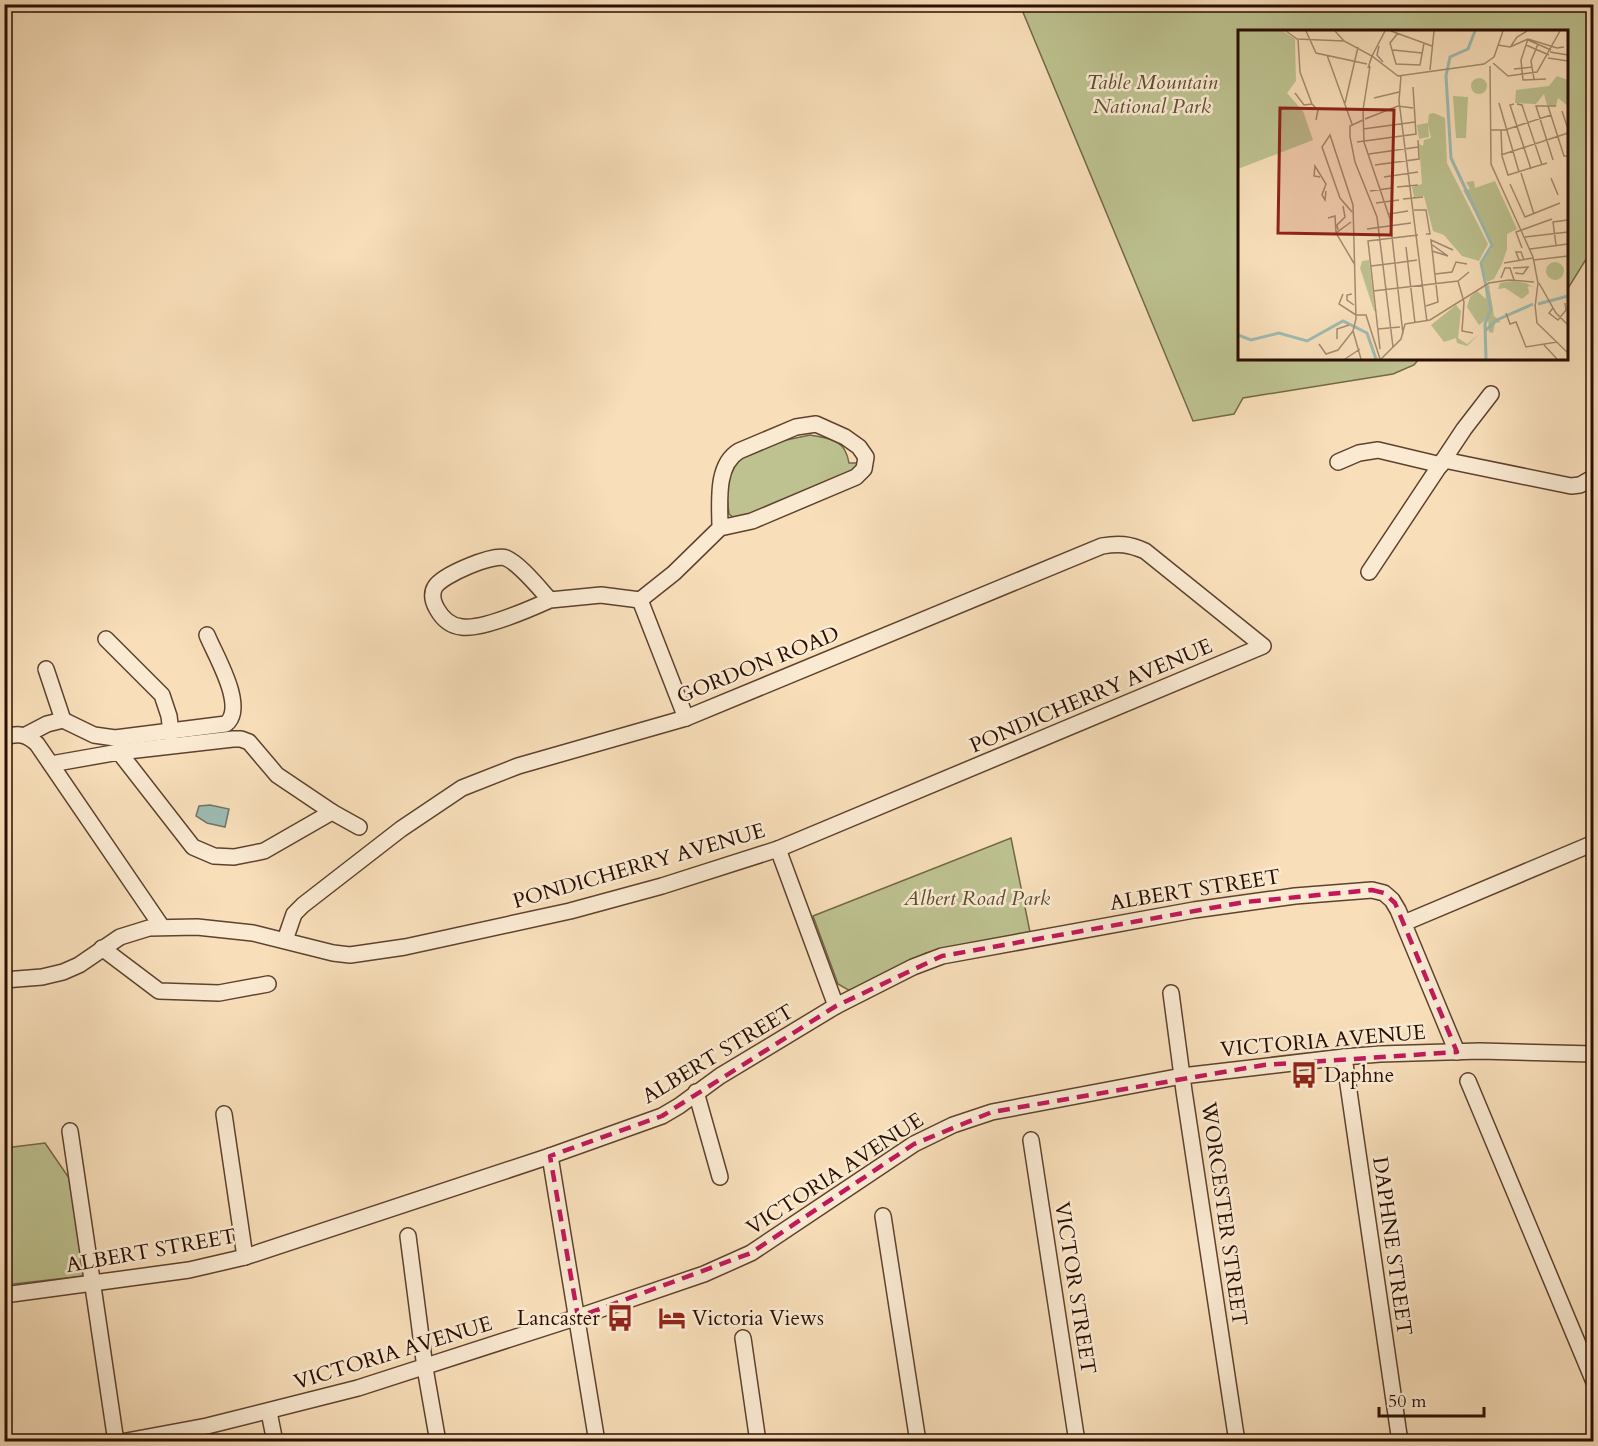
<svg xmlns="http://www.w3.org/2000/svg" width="1598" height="1446" viewBox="0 0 1598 1446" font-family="Cardo,serif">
	<rect width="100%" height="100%" fill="#f8dfba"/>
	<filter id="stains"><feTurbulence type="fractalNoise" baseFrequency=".00333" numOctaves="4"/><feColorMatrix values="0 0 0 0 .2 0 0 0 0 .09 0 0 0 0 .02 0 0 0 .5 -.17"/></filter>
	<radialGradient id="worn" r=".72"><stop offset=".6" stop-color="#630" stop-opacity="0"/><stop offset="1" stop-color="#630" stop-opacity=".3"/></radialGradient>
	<!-- green -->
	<g fill="#bdc290" stroke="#746848" stroke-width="1.5">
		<path d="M1020 5H1593V248L1567 290 1566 32H1240V358L1419 359 1414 365 1393 374 1243 398 1234 414 1193 421Z"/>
		<path d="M810 435C831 439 845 439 849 463H858L853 473 737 520 729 514 726 487 734 459 777 442Z"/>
		<path d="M1011 838 1030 932 926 953 867 985 850 991 838 984 813 916Z"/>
		<path d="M45 1143 69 1178 84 1276 5 1285V1148Z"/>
	</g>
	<!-- water -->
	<path fill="#9dbcb3" stroke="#6f766b" stroke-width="1.5" d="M210 805 229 809 225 827 207 823 196 816 199 806Z"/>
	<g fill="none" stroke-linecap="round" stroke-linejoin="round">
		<defs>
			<g id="minor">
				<path d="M1444 460 1571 486 1580 485 1594 477"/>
				<path d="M1338 462 1359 453 1378 450 1441 465"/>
				<path d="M1369 572 1464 429 1491 394"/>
				<path d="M550 600C530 609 482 630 462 627 450 626 442 618 437 609 433 602 431 594 435 587 442 575 494 553 506 558 520 564 539 588 550 600L601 595 640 600 674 573 720 528 752 521 856 477 864 469 866 457 859 447 845 437 816 424 796 427 739 451C715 465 720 504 720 528"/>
				<path d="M640 600 686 718"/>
				<path d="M106 639 162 695 169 716 171 732"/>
				<path d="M46 669 63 720"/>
				<path d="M26 735 47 724 63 720 94 735 115 738 226 724C247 707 215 655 207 635"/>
				<path d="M4 737C19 733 26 734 37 744L162 927"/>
				<path d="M119 752 233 739H241L249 742 277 775 332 812"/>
				<path d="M51 764 119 752 193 847 214 856 234 857 264 851 332 812 359 827"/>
				<path d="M778 849 836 1006"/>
				<path d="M1404 923 1594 843"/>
				<path d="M102 948 159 991 219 993 268 984"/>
				<path d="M4 980 42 977 63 972 79 965 120 937 149 928 197 927 253 933 333 953 350 955 405 947 570 911 662 886 778 849 1263 646 1145 551C1129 544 1119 543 1102 546L686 718 518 766 462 788 401 829 303 905 294 914 285 940"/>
				<path d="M1171 993 1184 1091 1237 1442"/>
				<path d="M1344 1057 1400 1442"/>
				<path d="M1468 1081 1594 1382"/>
				<path d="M696 1092 720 1177"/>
				<path d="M224 1114 245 1257"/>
				<path d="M70 1131 116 1442"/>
				<path d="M1031 1140 1077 1442"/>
				<path d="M550 1156 597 1442"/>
				<path d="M883 1216 918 1442"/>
				<path d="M408 1236 425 1368 438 1442"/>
				<path d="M4 1295 189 1270 245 1257 550 1156 662 1116 679 1106 720 1076 836 1006 913 967 942 956 1194 910 1295 896 1372 890 1384 893 1392 900 1398 910 1457 1052"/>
				<path d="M743 1338 758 1442"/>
				<path d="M269 1412 275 1442"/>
				<path d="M121 1442 207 1426 358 1388 578 1317 704 1274 751 1253 914 1144 953 1125 992 1112 1182 1076 1344 1057 1380 1054 1480 1051 1594 1054"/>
			</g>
		</defs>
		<!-- minor casing -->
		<use href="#minor" stroke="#5e422e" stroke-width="18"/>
		<!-- minor -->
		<use href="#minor" stroke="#faead2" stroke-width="15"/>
	</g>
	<!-- marked area -->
	<path fill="none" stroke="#c2185b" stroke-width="4.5" stroke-dasharray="12 8" stroke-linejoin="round" d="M1372 890 1384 893 1395 903 1457 1052 1264 1065 992 1112 914 1144 751 1253 578 1317 550 1156 662 1116 836 1006 942 956 1245 902Z"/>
	<!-- icons -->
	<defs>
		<symbol id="bus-bare" viewBox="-9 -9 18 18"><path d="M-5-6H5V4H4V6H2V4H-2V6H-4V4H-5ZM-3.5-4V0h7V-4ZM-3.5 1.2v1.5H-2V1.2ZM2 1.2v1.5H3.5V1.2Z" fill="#8f2418" stroke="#faead2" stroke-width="2.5" paint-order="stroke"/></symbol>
		<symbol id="hotel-bare" viewBox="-9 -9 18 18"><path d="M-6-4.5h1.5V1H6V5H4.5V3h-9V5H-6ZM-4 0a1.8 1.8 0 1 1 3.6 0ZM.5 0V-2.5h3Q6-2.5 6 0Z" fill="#8f2418" stroke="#faead2" stroke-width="2.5" paint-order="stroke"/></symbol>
	</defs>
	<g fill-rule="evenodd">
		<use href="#bus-bare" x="1285" y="1056" width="38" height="38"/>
		<use href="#bus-bare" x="601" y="1299" width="38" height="38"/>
		<use href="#hotel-bare" x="653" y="1299" width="38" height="38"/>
	</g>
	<g text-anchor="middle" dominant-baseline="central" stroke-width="5" stroke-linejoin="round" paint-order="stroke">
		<!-- park labels -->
		<g font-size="21" font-style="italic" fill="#5e4d32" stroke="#faead2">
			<text x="1152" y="82">Table Mountain<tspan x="1152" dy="24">National Park</tspan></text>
			<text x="977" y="898">Albert Road Park</text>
		</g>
		<!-- street labels -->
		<g font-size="21" fill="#2b0e00" stroke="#faead2">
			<text transform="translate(758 665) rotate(-22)">GORDON ROAD</text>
			<text transform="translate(1091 696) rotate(-23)">PONDICHERRY AVENUE</text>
			<text transform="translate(639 866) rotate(-16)">PONDICHERRY AVENUE</text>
			<text transform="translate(1195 890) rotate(-9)">ALBERT STREET</text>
			<text transform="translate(1323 1041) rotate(-5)">VICTORIA AVENUE</text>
			<text transform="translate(718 1054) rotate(-31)">ALBERT STREET</text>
			<text transform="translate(835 1174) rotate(-33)">VICTORIA AVENUE</text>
			<text transform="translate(1224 1214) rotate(82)">WORCESTER STREET</text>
			<text transform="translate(1392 1246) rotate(82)">DAPHNE STREET</text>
			<text transform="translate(151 1251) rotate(-10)">ALBERT STREET</text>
			<text transform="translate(1075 1288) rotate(81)">VICTOR STREET</text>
			<text transform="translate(393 1353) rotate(-17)">VICTORIA AVENUE</text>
		</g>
		<!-- poi labels -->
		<g font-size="21" fill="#2b0e00" stroke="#faead2" text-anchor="start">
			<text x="1324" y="1075">Daphne</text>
			<text x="600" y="1318" text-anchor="end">Lancaster</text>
			<text x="692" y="1318">Victoria Views</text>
		</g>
	</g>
	<!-- overview -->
	<g transform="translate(1238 30)">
		<rect width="330" height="330" fill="#f8dfba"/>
		<path d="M0 1H45L57 9 58 51 49 63 65 81 75 110 0 139ZM319 46 330 50V76L320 68 318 76 309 75 306 64 298 74 277 73 278 60 311 56ZM233 56a8 8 0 1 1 16 0a8 8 0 1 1-16 0ZM215 66 230 67 228 108H218ZM196 83 207 88 209 133 250 214 241 231 224 226 206 205 195 201 186 166 176 167 174 157 184 154 181 114 185 116 186 110 193 108 190 94 191 107 181 109 179 95 190 93 191 84ZM236 151 237 158 257 151 279 199 269 204V219L264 234 256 249 249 252 243 233 254 218 253 211 225 160 232 159 228 152ZM131 230 137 281H136L122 238 124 231ZM308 241a9 9 0 1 1 18 0a9 9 0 1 1-18 0ZM274 251 288 253 295 257 290 256 291 263 284 269 267 258 260 259 262 253ZM251 255 256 286 263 292 257 293 255 303 251 302 250 288 241 295 229 277 232 267 239 261 248 269 247 257ZM218 275 223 281 220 308 229 314 240 305 229 316 219 313 218 308 206 312 193 295Z" fill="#bdc290"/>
		<path fill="none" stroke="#9dbcb3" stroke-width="3" d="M237 1 230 19 212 27 208 46 213 128 254 215 243 233 253 279 247 294 248 329M300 274 330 266M248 300 259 290 295 274M0 305 13 310 41 303 69 311 105 291 129 303 138 329"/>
		<path fill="none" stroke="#a68b70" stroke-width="1.5" d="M48 1 59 9 106 11M68 1 78 23 129 34M97 1 106 11 134 26 130 38M147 1 134 26 160 46 246 34 256 27M153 1 194 16M160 3 152 13 158 34 182 35 186 13M60 9 62 42 74 74 80 80 78 90M290 9 283 30 285 50 308 49M290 10 313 20M260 15 272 17 290 9 319 18 326 17M288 15 311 25M141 16 139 25 145 32M273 16 279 7 289 1M155 20 184 23M312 22 330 25M89 25 114 94M256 27 265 1M310 28 330 31M255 33 270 46 299 42 322 1M132 36 125 80 126 112 152 189 165 304M252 36 253 134 295 227 300 253 297 277M276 39 294 37M192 40 196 1M163 46 161 71 189 292M296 49 293 31 300 14M57 63 66 75 74 74M136 68 161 62M107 73 120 17M261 73 281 142M276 74 272 75 293 139M279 74 284 75 304 135M310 76 326 126H330M324 81 330 99M127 89 160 76 175 78M125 90 112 96V107L117 132 139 187 155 317M125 99 177 92M253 100H267L313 85M263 100 264 126 270 145 309 133M119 112 178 104 175 57M131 124 180 117M263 125 330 103M315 130 298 76H318M137 135 181 129 180 110M283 143 296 184M82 147 76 146 77 136 88 154 84 165 87 170 88 161M146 147 180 142M313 148 320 165M272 154 287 187 322 173M159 157 180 155M132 161 154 158M165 169 185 167M138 173 161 170M176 180H188L192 204H188M151 184 170 181M90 188 97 186 98 202M113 192 98 203 117 235M129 199 173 193M100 200 99 195 107 187 105 176M287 207 330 202M193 214 210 226 194 221M318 215 315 192 330 190M168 217 177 293M284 218 278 202 314 189M292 219 330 214M281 230 278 222H283L286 230M296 230 330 226M158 233 179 230M266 233 295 228M133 236 157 233M275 238 290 237 285 244 277 243M197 244 214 242 218 232 229 234M263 248 267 238H272L276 250M220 251 226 272 224 301 235 303M301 253 318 283 330 295M135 261 220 251 231 242M105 264 101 274 118 285M114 264 109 265V270L116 275M297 275 299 293 330 323M188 276 200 272 193 210 215 220M315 278 311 283 320 290 328 280 327 273M268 283 272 294 278 292 288 317 319 312M118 285H128L142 329M167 294 192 290 251 253 271 250 296 252M140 299 162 297M115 301 123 329M99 309V299L111 295M81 314 88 324 100 320 115 301 118 289 115 175 92 105 84 117 102 168 114 182M306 315 319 329M142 319 130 211 180 205M107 329 122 319M143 329 163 309 167 294"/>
		<path fill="#8f2418" fill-opacity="0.15" stroke="#8f2418" stroke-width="3" d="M42 78 156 80 153 205 40 203Z"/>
		<rect width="330" height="330" fill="none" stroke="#2b0e00" stroke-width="3"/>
	</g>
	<!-- margin -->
	<rect width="1598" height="1446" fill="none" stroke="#f8dfba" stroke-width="24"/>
	<rect x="6" y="6" width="1586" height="1434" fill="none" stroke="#2b0e00" stroke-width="3"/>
	<rect x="12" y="12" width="1574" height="1422" fill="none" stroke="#2b0e00" stroke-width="1.5"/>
	<!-- scale -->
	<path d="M1379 1407v9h105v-9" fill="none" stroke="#2b0e00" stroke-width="3"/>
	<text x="1388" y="1407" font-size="18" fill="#2b0e00" stroke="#faead2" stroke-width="4.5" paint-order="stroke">50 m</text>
	<rect width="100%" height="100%" filter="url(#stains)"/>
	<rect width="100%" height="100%" fill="url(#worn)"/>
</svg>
